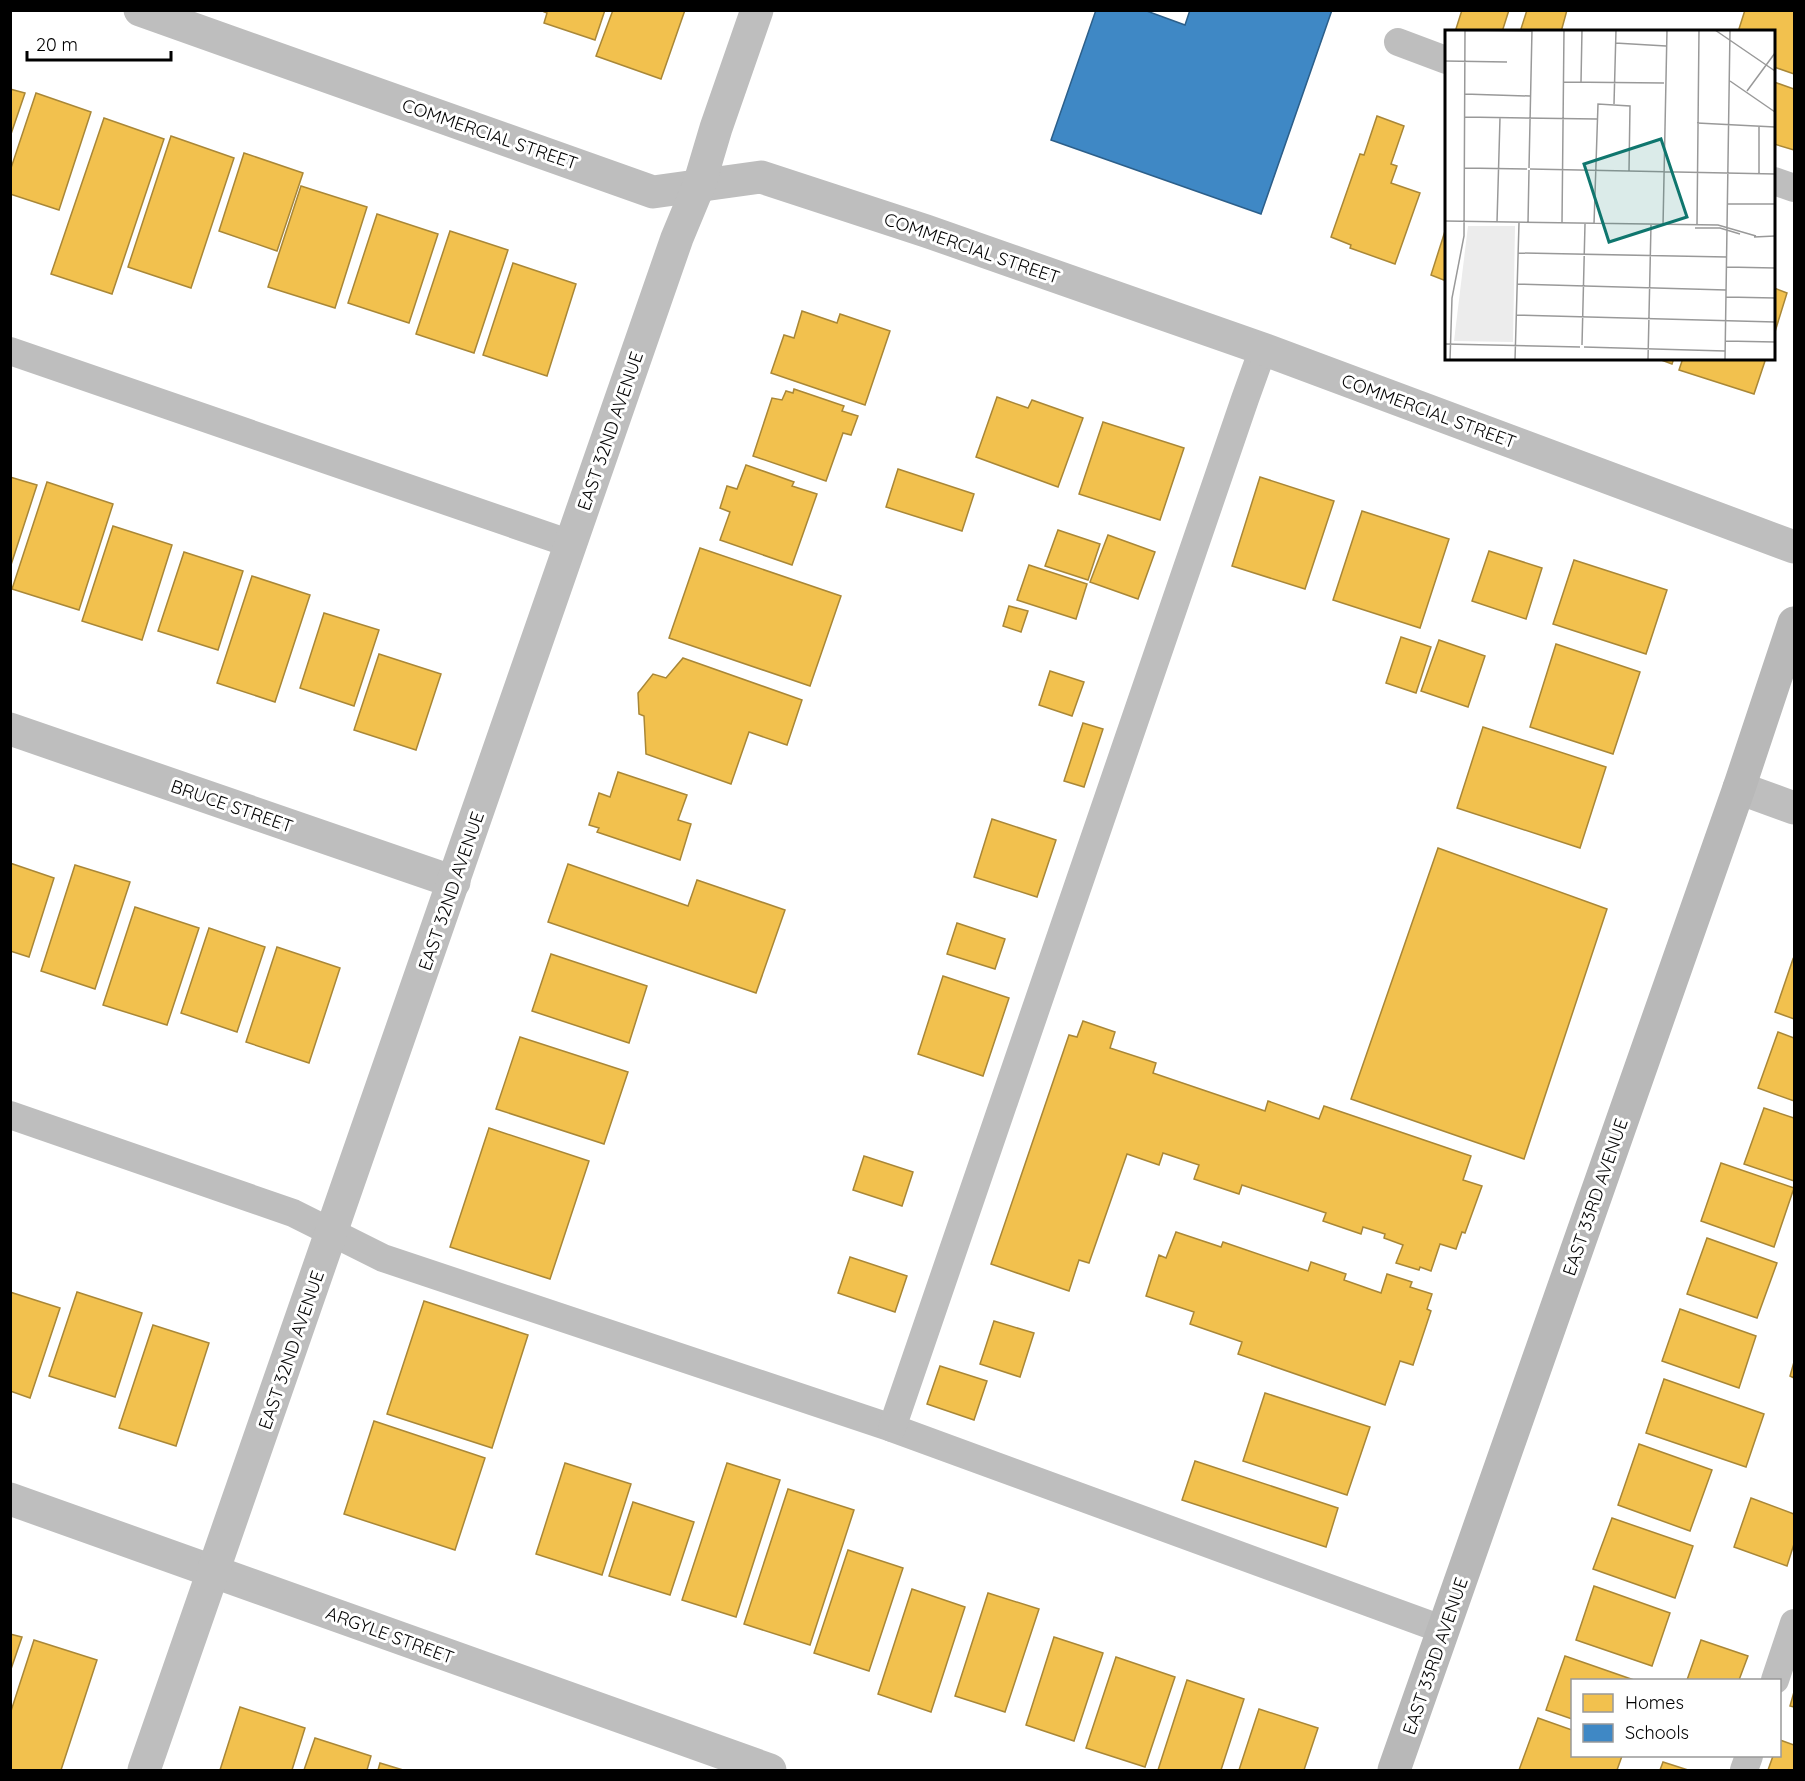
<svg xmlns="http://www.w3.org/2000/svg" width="1805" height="1781" viewBox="0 0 1805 1781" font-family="Quicksand,sans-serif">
	<rect width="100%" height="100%" fill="#fff"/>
	<!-- homes -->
	<g fill="#f2c14e" stroke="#a98737" stroke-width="1.5">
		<path d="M540 10H605L595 40 544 23 547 13Z"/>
		<path d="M613 10H685L661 79 596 56Z"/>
		<path d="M1462 10H1509L1502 32H1455Z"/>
		<path d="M1527 10H1567L1561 32H1520Z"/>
		<path d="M1745 10H1794V74L1774 67V32H1738Z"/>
		<path d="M1774 82 1794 89V150L1774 144Z"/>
		<path d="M10 89 25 93 10 137Z"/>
		<path d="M36 93 91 112 59 210 10 194V171Z"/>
		<path d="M1377 116 1404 126 1391 164 1397 166 1391 183 1420 193 1395 264 1350 248 1351 245 1331 237 1360 154 1364 155Z"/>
		<path d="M104 118 164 139 112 294 51 274Z"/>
		<path d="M171 136 234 158 191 288 128 267Z"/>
		<path d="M244 153 303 173 277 251 219 231Z"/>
		<path d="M301 186 367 207 335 308 268 287Z"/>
		<path d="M377 214 438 234 409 323 348 303Z"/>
		<path d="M1446 228V281L1431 275Z"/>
		<path d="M450 231 508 250 474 353 416 334Z"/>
		<path d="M513 263 576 284 547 376 483 355Z"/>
		<path d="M1774 288 1787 293 1774 335Z"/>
		<path d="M802 311 837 323 840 314 890 331 865 405 771 373 784 335 794 338Z"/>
		<path d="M1656 358H1674L1672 364Z"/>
		<path d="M1683 358H1766L1754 394 1679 370Z"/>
		<path d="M794 389 844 406 842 411 858 416 851 435 843 433 826 481 753 456 772 398 782 400 786 391 793 393Z"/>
		<path d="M997 397 1028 408 1032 400 1083 418 1058 487 976 457Z"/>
		<path d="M1103 422 1184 448 1160 520 1079 494Z"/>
		<path d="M746 465 794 482 792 486 817 494 792 565 720 540 730 512 720 508 727 486 737 489Z"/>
		<path d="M898 469 974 494 962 531 886 507Z"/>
		<path d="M10 477 37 485 10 568Z"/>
		<path d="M1260 477 1334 501 1305 589 1232 566Z"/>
		<path d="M47 482 113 504 79 610 12 589Z"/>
		<path d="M1362 511 1449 539 1420 628 1333 600Z"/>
		<path d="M113 526 172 545 142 640 82 621Z"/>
		<path d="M1058 530 1100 544 1088 580 1045 566Z"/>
		<path d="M1108 535 1155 552 1138 599 1090 582Z"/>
		<path d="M700 548 841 596 810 686 669 638Z"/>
		<path d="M1489 551 1542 568 1526 619 1472 601Z"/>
		<path d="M184 552 243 571 218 650 158 631Z"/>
		<path d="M1574 560 1667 590 1646 654 1553 624Z"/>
		<path d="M1029 565 1087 584 1076 619 1017 600Z"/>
		<path d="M252 576 310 595 275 702 217 683Z"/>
		<path d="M1009 606 1028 611 1021 632 1003 626Z"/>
		<path d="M324 613 379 630 354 706 300 688Z"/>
		<path d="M1401 637 1431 647 1416 693 1386 683Z"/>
		<path d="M1439 640 1485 656 1468 707 1421 691Z"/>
		<path d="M1556 644 1640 672 1613 754 1530 727Z"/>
		<path d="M379 654 441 674 416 750 354 730Z"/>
		<path d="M683 658 802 700 787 745 749 732 731 784 646 754 644 716 639 714 638 693 653 674 666 678Z"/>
		<path d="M1050 671 1084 682 1072 716 1039 705Z"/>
		<path d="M1083 723 1103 729 1084 787 1064 781Z"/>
		<path d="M1483 727 1606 767 1580 848 1457 808Z"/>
		<path d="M618 772 687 795 678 820 691 824 680 860 597 832 599 828 589 825 599 793 610 797Z"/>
		<path d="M992 819 1056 840 1037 897 974 877Z"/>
		<path d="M1438 848 1607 909 1524 1159 1351 1099Z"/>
		<path d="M10 863 54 878 29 957 10 951Z"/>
		<path d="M568 864 688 906 697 880 785 910 756 993 548 922Z"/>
		<path d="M75 865 130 882 95 989 41 971Z"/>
		<path d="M135 907 199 928 167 1025 103 1005Z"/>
		<path d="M957 923 1005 939 995 969 947 954Z"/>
		<path d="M209 928 265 947 237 1032 181 1013Z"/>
		<path d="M277 947 340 968 309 1063 246 1042Z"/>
		<path d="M551 954 647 986 629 1043 532 1011Z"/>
		<path d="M1793 959 1794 960V1019L1775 1012Z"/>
		<path d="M943 976 1009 998 983 1076 918 1054Z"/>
		<path d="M1083 1021 1115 1032 1110 1048 1156 1063 1153 1073 1265 1111 1268 1101 1319 1119 1324 1106 1471 1156 1463 1180 1482 1186 1465 1233 1462 1232 1456 1249 1440 1244 1431 1271 1420 1267 1419 1270 1396 1263 1403 1245 1384 1238 1385 1234 1363 1227 1361 1234 1323 1221 1326 1213 1242 1185 1239 1194 1194 1179 1199 1165 1163 1153 1159 1165 1127 1154 1089 1263 1079 1260 1069 1291 991 1264 1069 1035 1077 1037Z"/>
		<path d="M1778 1032 1794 1038V1101L1758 1088Z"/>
		<path d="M520 1037 628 1072 604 1144 496 1109Z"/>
		<path d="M1764 1108 1794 1118V1181L1744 1164Z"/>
		<path d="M489 1128 589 1161 550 1279 450 1247Z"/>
		<path d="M864 1156 913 1172 902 1206 853 1190Z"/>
		<path d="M1721 1163 1794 1188 1774 1247 1701 1221Z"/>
		<path d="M1176 1232 1221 1247 1223 1242 1308 1271 1311 1262 1346 1274 1344 1280 1381 1293 1387 1274 1412 1282 1410 1287 1432 1294 1427 1309 1431 1311 1413 1365 1400 1361 1385 1405 1238 1354 1242 1342 1190 1324 1194 1312 1146 1296 1159 1255 1166 1258Z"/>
		<path d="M1707 1238 1777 1263 1757 1318 1687 1294Z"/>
		<path d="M850 1257 907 1276 895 1312 838 1293Z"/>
		<path d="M10 1292 60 1308 30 1398 10 1391Z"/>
		<path d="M77 1292 142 1313 115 1397 49 1376Z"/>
		<path d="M424 1301 528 1335 492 1448 387 1414Z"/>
		<path d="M1680 1309 1756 1336 1739 1388 1662 1361Z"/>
		<path d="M994 1321 1034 1333 1020 1377 980 1364Z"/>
		<path d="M153 1325 209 1343 176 1446 119 1428Z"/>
		<path d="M1794 1362V1378L1790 1376Z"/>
		<path d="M940 1366 987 1381 974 1420 927 1404Z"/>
		<path d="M1664 1379 1764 1414 1746 1467 1646 1433Z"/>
		<path d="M1265 1393 1370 1427 1347 1495 1243 1461Z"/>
		<path d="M374 1421 485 1458 455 1550 344 1514Z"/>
		<path d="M1639 1444 1712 1470 1690 1531 1618 1505Z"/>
		<path d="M1195 1461 1338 1508 1326 1547 1182 1500Z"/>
		<path d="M565 1463 631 1484 602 1575 536 1554Z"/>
		<path d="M727 1463 780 1480 736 1617 682 1600Z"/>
		<path d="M788 1489 854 1510 810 1645 744 1624Z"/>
		<path d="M1751 1498 1794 1514V1544L1787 1566 1734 1547Z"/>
		<path d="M633 1502 694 1522 670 1595 609 1576Z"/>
		<path d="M1612 1518 1693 1546 1675 1598 1593 1569Z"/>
		<path d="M848 1550 903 1568 869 1671 814 1653Z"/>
		<path d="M1594 1586 1670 1613 1652 1666 1576 1640Z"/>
		<path d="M912 1589 965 1607 931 1712 878 1694Z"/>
		<path d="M988 1593 1039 1609 1005 1712 955 1696Z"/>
		<path d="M10 1634 22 1637 10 1672Z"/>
		<path d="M1054 1637 1103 1653 1074 1741 1026 1725Z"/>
		<path d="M34 1640 97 1660 61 1770H10V1714Z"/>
		<path d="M1701 1640 1748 1656 1739 1680H1687Z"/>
		<path d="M1565 1656 1634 1680H1572V1719L1546 1710Z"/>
		<path d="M1116 1657 1175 1677 1145 1767 1086 1748Z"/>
		<path d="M1187 1680 1244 1699 1221 1770H1158Z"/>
		<path d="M1794 1692V1707L1790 1706Z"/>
		<path d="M240 1707 305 1728 292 1770H220Z"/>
		<path d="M1259 1709 1318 1728 1304 1770H1239Z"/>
		<path d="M1538 1718 1572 1730V1756H1622L1617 1770H1519Z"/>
		<path d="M315 1738 371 1756 367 1770H304Z"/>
		<path d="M1780 1740 1794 1745V1770H1768L1773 1756H1780Z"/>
		<path d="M1663 1762 1688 1770H1660Z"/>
		<path d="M380 1763 403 1770H378Z"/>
	</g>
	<!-- schools -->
	<path fill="#3f88c5" stroke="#2c5f8a" stroke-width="1.5" d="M1096 10H1144L1185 25 1190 10H1332L1261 214 1051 140Z"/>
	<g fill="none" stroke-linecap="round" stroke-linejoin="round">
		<!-- lane -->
		<g stroke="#bebebe" stroke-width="28">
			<path d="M1398 42 1446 60"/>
			<path d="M1774 181 1794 188"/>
			<path d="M10 351 571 544"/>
			<path d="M10 1115 293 1213 383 1258 892 1428 1444 1630"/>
			<path d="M892 1428 1245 399 1263 349"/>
			<path d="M1775 1680 1794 1623"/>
			<path d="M1744 1770 1749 1756"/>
		</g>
		<!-- street -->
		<g stroke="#bebebe" stroke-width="33">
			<path d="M140 10 653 192 761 177 926 231 1263 349 1794 547"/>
			<path d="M10 729 454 882"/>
			<path d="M1739 788 1794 808"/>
			<path d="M10 1499 770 1770"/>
			<path d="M144 1770 677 238 699 185 716 128 757 10"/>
		</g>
		<!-- secondary -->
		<path stroke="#b8b8b8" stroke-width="33" d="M1394 1770 1739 788 1794 623"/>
	</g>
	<g text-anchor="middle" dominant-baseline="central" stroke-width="6" stroke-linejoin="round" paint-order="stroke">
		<!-- street labels -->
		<g font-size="18" fill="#000" stroke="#fff">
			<text transform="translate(490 134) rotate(19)">COMMERCIAL STREET</text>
			<text transform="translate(972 248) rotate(19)">COMMERCIAL STREET</text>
			<text transform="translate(1429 411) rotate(20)">COMMERCIAL STREET</text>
			<text transform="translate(610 431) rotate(-71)">EAST 32ND AVENUE</text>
			<text transform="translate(232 806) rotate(19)">BRUCE STREET</text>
			<text transform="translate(451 891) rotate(-71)">EAST 32ND AVENUE</text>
			<text transform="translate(1595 1197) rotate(-71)">EAST 33RD AVENUE</text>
			<text transform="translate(291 1350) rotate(-71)">EAST 32ND AVENUE</text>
			<text transform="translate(390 1635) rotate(20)">ARGYLE STREET</text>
			<text transform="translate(1435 1656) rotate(-71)">EAST 33RD AVENUE</text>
		</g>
	</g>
	<!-- overview -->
	<g transform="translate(1445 30)">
		<rect width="330" height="330" fill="#fff"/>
		<path d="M23 196H70L68 312 9 311Z" fill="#ececec"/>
		<path fill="none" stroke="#999" stroke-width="1.5" d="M0 0 87 1M270 0 330 41M170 13 221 16M0 31 62 32M285 51 330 82M118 52 219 53M136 52 137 0M302 61 330 23M19 64 85 66M169 74 171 0M19 87 152 89M252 93 330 97M19 138 82 139M84 138 87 0M85 139 330 144M314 143V96M283 174H330M0 191 273 195 311 206M52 192 55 88M83 193 84 140M117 193 119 0M149 194 153 74 185 76 184 141M252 195 254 0M218 196 222 0M250 198H275L295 204M309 207 330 206M73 223 282 227M281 237 330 238M72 254 281 260M281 267 330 268M71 285 330 292M280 311 330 312M0 314 135 317M137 315 140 194M139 317 280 321M5 330 7 268 19 206 20 0M70 330 74 193M203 330 206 195M280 330 285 0"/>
		<path fill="#0f766e" fill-opacity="0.15" stroke="#0f766e" stroke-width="3" d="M216 109 242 187 164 212 139 134Z"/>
		<rect width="330" height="330" fill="none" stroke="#000" stroke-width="3"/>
	</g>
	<!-- border -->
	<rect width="1805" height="1781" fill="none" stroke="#000000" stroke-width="24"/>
	<!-- legend -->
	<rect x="1571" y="1679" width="210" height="78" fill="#ffffff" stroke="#999999" stroke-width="1.5"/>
	<rect x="1583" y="1694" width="30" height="18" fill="#f2c14e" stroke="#999999" stroke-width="1.5"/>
	<text x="1625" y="1709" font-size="18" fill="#000000">Homes</text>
	<rect x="1583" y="1724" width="30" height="18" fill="#3f88c5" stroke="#999999" stroke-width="1.5"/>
	<text x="1625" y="1739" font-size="18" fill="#000000">Schools</text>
	<!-- scale -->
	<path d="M27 51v9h144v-9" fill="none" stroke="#000000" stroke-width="3"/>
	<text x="36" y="51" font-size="18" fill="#000000" stroke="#ffffff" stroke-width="4.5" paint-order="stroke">20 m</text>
</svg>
